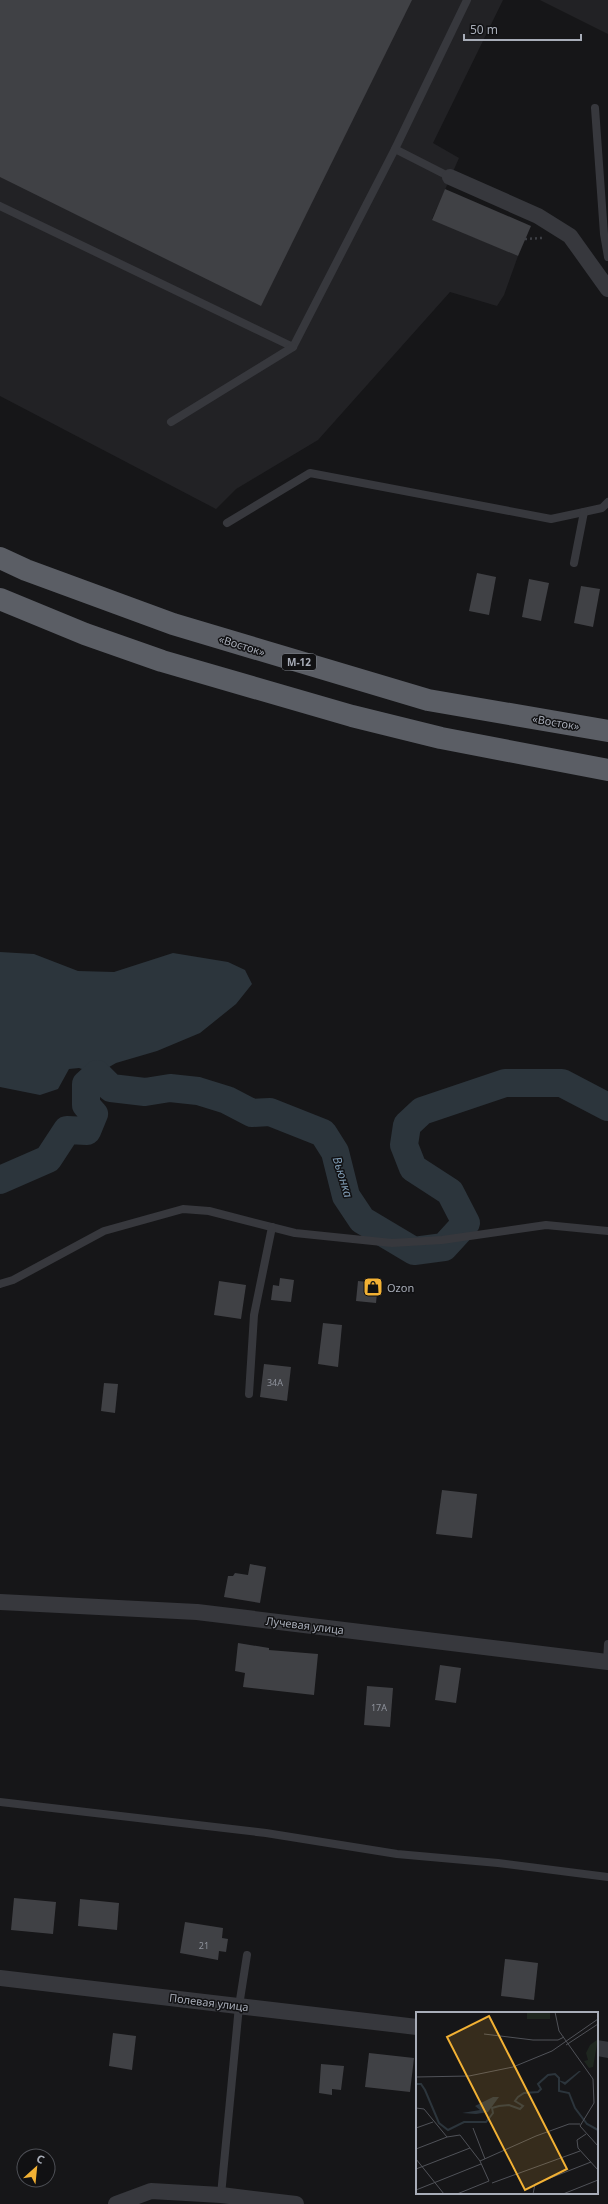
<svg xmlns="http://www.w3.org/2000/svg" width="608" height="2204" viewBox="0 0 608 2204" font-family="'Noto Sans',sans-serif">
	<rect width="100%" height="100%" fill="#161618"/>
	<!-- built -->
	<g fill="#222225">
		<path d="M0 0H503L433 143 459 158 432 219 518 256 504 295 497 306 450 292 318 440 236 489 216 509 0 396Z"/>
		<path d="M540 0H608V34Z"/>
	</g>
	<!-- water -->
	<path fill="#2c353c" d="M0 952 34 954 78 971 114 972 173 953 228 962 245 970 252 984 236 1004 200 1033 157 1051 116 1063 97 1074 79 1068 69 1069 58 1089 40 1095 0 1087Z"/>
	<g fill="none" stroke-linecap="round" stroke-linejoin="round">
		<!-- river -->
		<path stroke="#2c353c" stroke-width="28" d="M0 1180 48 1159 67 1130 87 1131 94 1114 86 1105V1084L97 1074 111 1088 145 1092 170 1088 198 1091 227 1100 252 1113 270 1112 323 1133 335 1152 346 1196 362 1220 414 1251 444 1247 466 1223 450 1192 413 1168 404 1145 407 1125 422 1111 505 1083H562L608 1107"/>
	</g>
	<!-- building -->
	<g fill="#404145">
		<path d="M0 0H412L261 306 0 177Z"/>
		<path d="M445 189 531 226 518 256 432 220Z"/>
		<path d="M477 573 496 577 489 615 469 611Z"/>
		<path d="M529 579 549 583 541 621 522 617Z"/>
		<path d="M581 586 600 589 593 627 574 623Z"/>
		<path d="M280 1278 294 1280 291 1302 271 1300 273 1285 279 1286Z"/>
		<path d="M219 1281 246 1285 241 1319 214 1315Z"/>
		<path d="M358 1281 378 1283 376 1303 356 1301Z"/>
		<path d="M323 1323 342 1325 338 1367 318 1364Z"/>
		<path d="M264 1364 291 1367 287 1401 260 1397Z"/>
		<path d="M104 1383 118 1384 115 1413 101 1411Z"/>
		<path d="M442 1490 477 1494 472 1538 436 1534Z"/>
		<path d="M250 1564 266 1567 260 1603 224 1597 228 1576H233L235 1573 248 1575Z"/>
		<path d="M238 1643 269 1648V1650L318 1654 314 1695 243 1687 245 1673 235 1671Z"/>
		<path d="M440 1665 461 1668 456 1703 435 1700Z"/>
		<path d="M367 1686 393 1688 390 1727 364 1725Z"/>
		<path d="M14 1898 56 1902 53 1934 11 1930Z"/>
		<path d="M80 1899 119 1903 117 1930 78 1926Z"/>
		<path d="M185 1922 223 1928 222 1938 228 1939 226 1952 219 1951 218 1960 180 1953Z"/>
		<path d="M505 1959 538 1963 534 2000 501 1996Z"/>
		<path d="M113 2033 136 2036 132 2070 109 2066Z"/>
		<path d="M369 2053 414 2058 410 2092 365 2087Z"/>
		<path d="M321 2064 344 2066 341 2090 332 2089V2095L319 2093Z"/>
	</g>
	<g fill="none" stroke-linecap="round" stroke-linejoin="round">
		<!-- path -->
		<path stroke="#3d3f44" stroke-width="2.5" stroke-dasharray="2 3" stroke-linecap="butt" d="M525 239 542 238"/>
		<!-- service -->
		<g stroke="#37383d" stroke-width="8">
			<path d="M595 108 604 234 608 257"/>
			<path d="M395 149 450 177"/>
			<path d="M0 206 293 347 395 149 467 0"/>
			<path d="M171 422 293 347"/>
			<path d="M227 523 310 473 551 519 602 508 608 502"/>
			<path d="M574 563 584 512"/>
			<path d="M0 1284 13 1280 104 1231 183 1209 209 1211 295 1233 392 1243 442 1240 546 1225 608 1231"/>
			<path d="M249 1394 254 1315 272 1227"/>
			<path d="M607 1662 608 1644"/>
			<path d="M0 1802 266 1833 397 1854 498 1863 608 1877"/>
			<path d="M221 2195 239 2006 247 1955"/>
		</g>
		<!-- minor -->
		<g stroke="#37383d" stroke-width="16">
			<path d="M450 177 538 216 570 236 608 289"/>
			<path d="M0 1602 197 1612 608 1662"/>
			<path d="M0 1978 417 2027"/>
			<path d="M597 2048 608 2050"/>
			<path d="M116 2204 151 2191 221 2195 296 2204"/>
		</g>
		<!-- trunk -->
		<g stroke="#5b5e65" stroke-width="22">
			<path d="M0 558 26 570 173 624 428 700 608 731"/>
			<path d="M0 599 85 634 162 661 352 716 441 738 608 770"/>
		</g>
	</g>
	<!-- icons -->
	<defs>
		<symbol id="shop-square" viewBox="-11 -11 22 22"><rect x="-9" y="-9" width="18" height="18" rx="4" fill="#f2b134" stroke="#111113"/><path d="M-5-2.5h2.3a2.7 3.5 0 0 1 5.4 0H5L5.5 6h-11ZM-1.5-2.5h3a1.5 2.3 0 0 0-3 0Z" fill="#111"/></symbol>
	</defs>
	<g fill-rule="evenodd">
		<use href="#shop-square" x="362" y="1276" width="22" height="22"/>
	</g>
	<g text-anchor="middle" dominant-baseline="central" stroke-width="3" stroke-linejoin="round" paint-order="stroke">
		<!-- number labels -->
		<g font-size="9" fill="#8e929b">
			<text x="275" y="1382">34А</text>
			<text x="379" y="1707">17А</text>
			<text x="204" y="1945">21</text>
		</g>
		<!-- shield labels -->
		<rect fill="#111113" stroke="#7b7e86" stroke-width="1" x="282" y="654" width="34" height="16" rx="3"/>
		<g font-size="10" font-weight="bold" fill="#a8adb8">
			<text x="299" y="662">М-12</text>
		</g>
		<!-- street labels -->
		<g font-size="11" fill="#a8adb8" stroke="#111113">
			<text transform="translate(242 645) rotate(17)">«Восток»</text>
			<text transform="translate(556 722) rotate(10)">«Восток»</text>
			<text transform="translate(305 1625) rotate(7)">Лучевая улица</text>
			<text transform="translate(209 2002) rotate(7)">Полевая улица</text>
		</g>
		<!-- poi labels -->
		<g font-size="11" fill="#a8adb8" stroke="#111113" text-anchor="start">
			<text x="387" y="1287">Ozon</text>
		</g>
		<!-- water labels -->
		<g font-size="12" font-style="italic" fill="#7f9bb3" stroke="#111113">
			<text transform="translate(343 1177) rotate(73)">Вьюнка</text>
		</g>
	</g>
	<!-- overview -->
	<g transform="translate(416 2012)">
		<rect width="182" height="182" fill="#161618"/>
		<path d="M111 0H134V7H111ZM182 27 177 55 173 56 168 49 172 48 170 41 174 33Z" fill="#1e261f"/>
		<path d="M163 59H165L149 73 142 68 149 70ZM77 85H83L72 100 60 102 46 101 64 98 59 94Z" fill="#2c353c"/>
		<path fill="none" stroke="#2c353c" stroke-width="2" d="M0 72H5L9 78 23 111 32 118 48 110H70L77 101 76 96 83 94 93 93 104 97 107 94 99 89 102 85 108 81 122 80 125 77 122 72 132 63 139 62 143 66V79L153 81 159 96 171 112 182 118"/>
		<path fill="none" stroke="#505258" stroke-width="1" d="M139 0 143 19 177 67 178 91 164 114 182 134M68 22 117 28H142L148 25M150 33 182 12M0 65 53 64 97 55 136 39 182 7M0 96 8 97 31 125M0 116 17 110M57 116 69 147M170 122 161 128 162 136 182 158M0 137 31 125 44 123 64 149 73 169 41 182M0 147 28 182M64 149 120 124 153 112H164M0 157 54 136M76 171 164 139M0 178 65 152M117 182 119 172 175 150M147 182 182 168"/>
		<path fill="#f2b134" fill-opacity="0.15" stroke="#f2b134" stroke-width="2" d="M73 4 151 157 109 178 31 25Z"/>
		<rect width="182" height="182" fill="none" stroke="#a8adb8" stroke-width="2"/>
	</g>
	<!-- north arrow -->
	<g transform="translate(36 2168) rotate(27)"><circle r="19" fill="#111113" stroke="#4d4f55"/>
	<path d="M0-3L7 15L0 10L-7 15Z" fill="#f2b134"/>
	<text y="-6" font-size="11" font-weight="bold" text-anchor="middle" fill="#a8adb8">С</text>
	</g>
	<!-- scale -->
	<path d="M464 34v6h117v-6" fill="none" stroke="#a8adb8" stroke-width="2"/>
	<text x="470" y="34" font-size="12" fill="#a8adb8" stroke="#111113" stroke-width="3" paint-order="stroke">50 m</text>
</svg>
